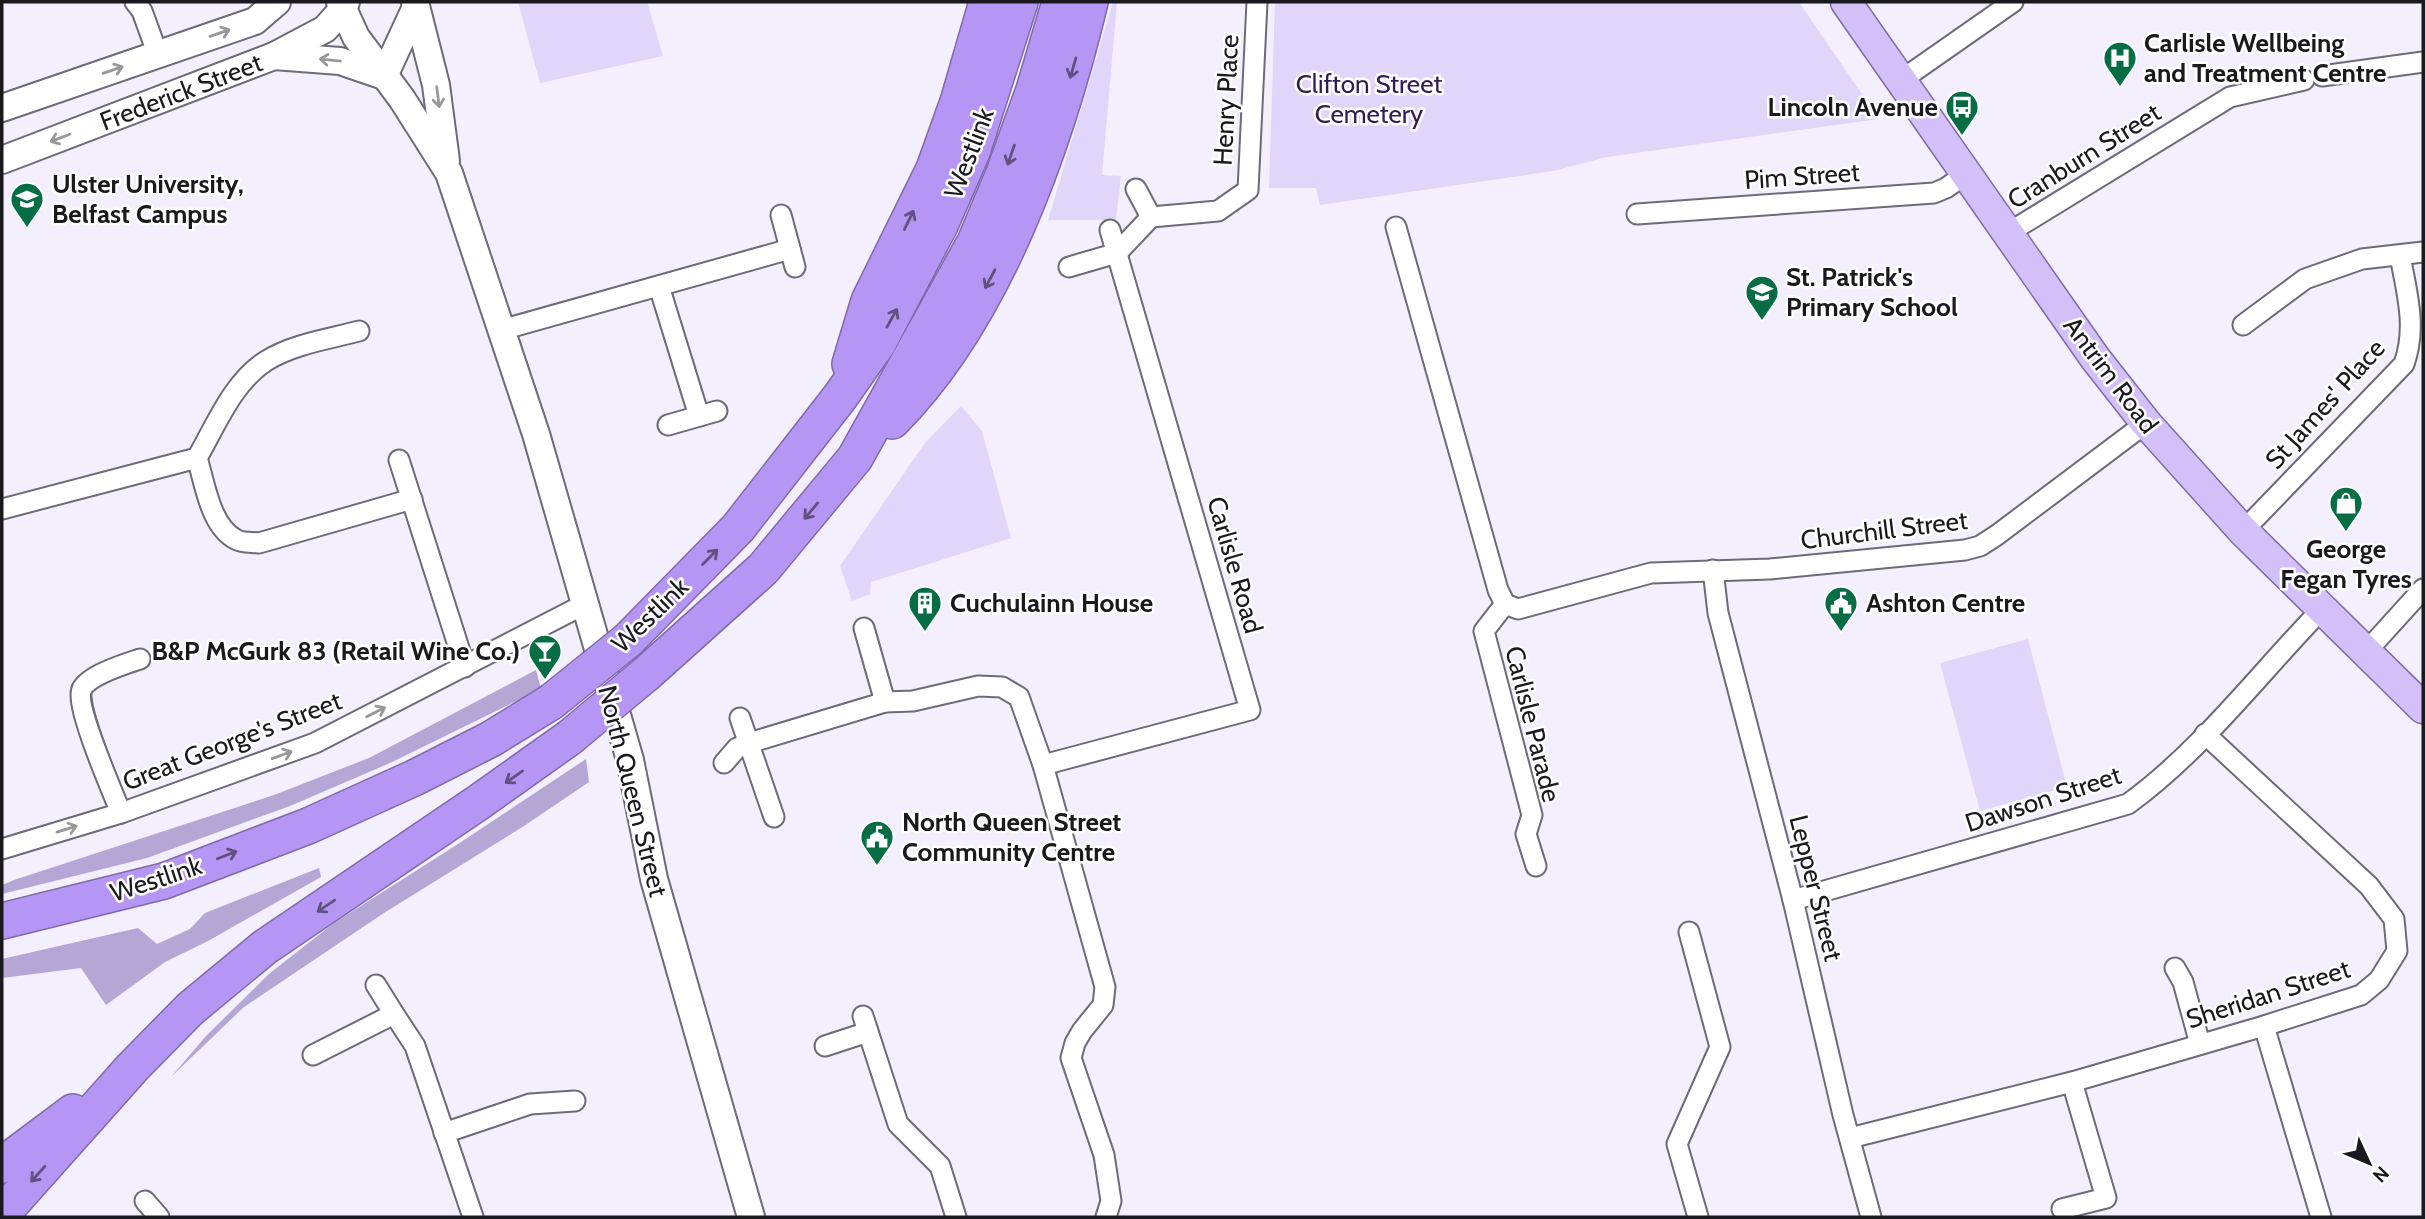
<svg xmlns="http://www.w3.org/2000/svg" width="2425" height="1219" viewBox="0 0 2425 1219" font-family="Cabin,sans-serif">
	<rect width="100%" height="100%" fill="#f3effd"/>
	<!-- green -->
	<g fill="#e0d6f9">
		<path d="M518 2H647L663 56 540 83Z"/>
		<path d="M1113 2H1117L1102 175 1121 176 1116 220H1048Z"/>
		<path d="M1275 2H1799L1879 119 1607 157 1553 171 1320 205 1316 188H1269Z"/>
		<path d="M961 406 982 431 1011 538 871 582 870 594 852 601 840 566 925 443Z"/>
		<path d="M2028 639 2067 787 1980 811 1940 663Z"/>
	</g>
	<!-- forest -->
	<g fill="#b4a6d5">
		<path d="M536 670 541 689 390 763 290 806 147 858 2 894V885L14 880 274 795 369 758Z"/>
		<path d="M586 759 589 782 524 826 384 913 244 1007 171 1077 206 1036 270 973 334 923 458 844Z"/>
		<path d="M319 868 321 877 208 941 165 962 106 1005 81 968 2 978V959L138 928 157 944 190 929 205 913Z"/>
	</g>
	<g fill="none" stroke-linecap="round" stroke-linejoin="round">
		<defs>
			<g id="street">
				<path d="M135 2 142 11 158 55"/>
				<path d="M2322 76 2423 62"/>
				<path d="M1900 81 2013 2"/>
				<path d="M1136 189 1151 217 1218 211 1248 190 1257 2"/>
				<path d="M1637 214 1934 193 1946 188 1966 174"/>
				<path d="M781 215 795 267"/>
				<path d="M1396 227 1498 590 1505 604"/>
				<path d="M2008 233 2230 97 2304 80"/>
				<path d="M1069 267 1117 253 1151 217"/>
				<path d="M659 286 699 416"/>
				<path d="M2243 325 2305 279 2362 259 2423 252"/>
				<path d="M501 330 790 249"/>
				<path d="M668 425 717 411"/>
				<path d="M197 458C205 483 210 527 237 540 243 543 252 542 259 543L412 499"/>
				<path d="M399 460 465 667"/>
				<path d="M2 509 197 458C216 425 233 382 266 361 293 344 329 339 359 331"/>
				<path d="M2243 531 2404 364C2417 328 2407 293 2400 256"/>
				<path d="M1713 570 1718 613 1793 900 1843 1115 1871 1217"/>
				<path d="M864 628 885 702"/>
				<path d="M2365 653 2423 589"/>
				<path d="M740 718 774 817"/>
				<path d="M724 763 737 748 749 743 885 702 913 701 978 686 1002 687 1019 697 1043 765 1105 987 1103 1005 1082 1031 1075 1043 1071 1058 1104 1155 1111 1201 1106 1217"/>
				<path d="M1043 765 1250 710 1110 230"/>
				<path d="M121 813C113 793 74 704 82 689 89 675 125 664 140 659"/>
				<path d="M2 849 121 813 315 743 585 604"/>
				<path d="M1536 866 1526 834 1532 815 1484 631 1505 604 1518 609 1651 573 1770 569 1965 550 1980 546 1997 535 2146 423"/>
				<path d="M1793 900 2128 804C2201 751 2258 675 2321 610"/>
				<path d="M1689 932 1720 1047 1677 1144 1698 1217"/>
				<path d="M2175 968 2183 982 2200 1044"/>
				<path d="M376 985 394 1014"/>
				<path d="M863 1016 898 1124 940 1166 956 1217"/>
				<path d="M2264 1026 2321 1217"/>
				<path d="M825 1046 868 1032"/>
				<path d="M313 1055 394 1014 415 1046 473 1217"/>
				<path d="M444 1133 530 1104 575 1101"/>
				<path d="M1850 1138 2072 1082 2264 1026 2361 995 2379 980 2397 951 2394 919 2369 886 2205 734"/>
				<path d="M145 1201 159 1217"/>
				<path d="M2062 1209 2106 1198 2072 1082"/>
			</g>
			<g id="secondary">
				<path d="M340 2 356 37 402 99 449 173 536 434 630 760 654 879 751 1217"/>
				<path d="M415 2 436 85 446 161"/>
				<path d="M274 56 340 61 384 76"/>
				<path d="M384 76 416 7"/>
				<path d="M2 108 255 21 277 2"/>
				<path d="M2 160 274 56 325 29 342 10 346 2"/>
			</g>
			<path id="primary" d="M1846 2 2095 358 2146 423 2243 531 2423 708"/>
			<g id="highway">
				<path d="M850 364 869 301 934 169 958 102 987 2"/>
				<path d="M892 421C996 317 1056 143 1090 2"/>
				<path d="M628 640 738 528 840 397 878 343 940 225 972 152 1020 2"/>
				<path d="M646 674 763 569 855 458 975 242 1004 173 1034 90 1060 2"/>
				<path d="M2 921 164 881 308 826 414 778 491 739 551 702"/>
				<path d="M2 1165 73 1112"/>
				<path d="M2 1214 132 1068 190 1009 265 947 479 802 569 738"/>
			</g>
		</defs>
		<!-- street casing -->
		<use href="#street" stroke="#6e6a77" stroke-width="23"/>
		<!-- secondary casing -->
		<use href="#secondary" stroke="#6e6a77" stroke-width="30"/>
		<!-- primary casing -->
		<use href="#primary" stroke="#7f6aaa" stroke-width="33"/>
		<!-- highway casing -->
		<use href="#highway" stroke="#7f6aaa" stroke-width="38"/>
		<!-- street -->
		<use href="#street" stroke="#fff" stroke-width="19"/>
		<!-- secondary -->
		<use href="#secondary" stroke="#fff" stroke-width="26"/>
		<!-- primary -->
		<use href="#primary" stroke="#d3c0f9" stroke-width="30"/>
		<!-- highway -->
		<use href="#highway" stroke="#b696f5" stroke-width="35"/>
		<defs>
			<g id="highway-bridge">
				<path d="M551 702 628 640"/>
				<path d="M569 738 646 674"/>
			</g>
		</defs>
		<!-- highway-bridge casing -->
		<use href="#highway-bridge" stroke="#7f6aaa" stroke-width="38" stroke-linecap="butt"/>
		<!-- highway-bridge -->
		<use href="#highway-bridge" stroke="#b696f5" stroke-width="35"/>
	</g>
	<!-- one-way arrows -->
	<defs><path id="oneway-shaft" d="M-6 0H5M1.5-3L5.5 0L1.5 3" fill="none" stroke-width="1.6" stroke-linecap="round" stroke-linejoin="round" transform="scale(1.75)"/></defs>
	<g stroke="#98989a">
		<use href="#oneway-shaft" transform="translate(220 33) rotate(-19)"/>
		<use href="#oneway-shaft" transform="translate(330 60) rotate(-174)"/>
		<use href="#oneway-shaft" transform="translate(113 70) rotate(-19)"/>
		<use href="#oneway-shaft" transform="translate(438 97) rotate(83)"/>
		<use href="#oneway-shaft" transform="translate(60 138) rotate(159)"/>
		<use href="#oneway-shaft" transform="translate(376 712) rotate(-27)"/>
		<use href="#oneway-shaft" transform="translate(282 755) rotate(-20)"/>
		<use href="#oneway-shaft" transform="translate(67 829) rotate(-17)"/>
	</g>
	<g stroke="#60517f">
		<use href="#oneway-shaft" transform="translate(1073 68) rotate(106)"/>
		<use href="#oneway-shaft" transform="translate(1011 155) rotate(109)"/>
		<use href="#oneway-shaft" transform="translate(909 220) rotate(-64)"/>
		<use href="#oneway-shaft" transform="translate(990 279) rotate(118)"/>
		<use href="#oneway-shaft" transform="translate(892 318) rotate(-61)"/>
		<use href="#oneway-shaft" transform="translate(811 511) rotate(130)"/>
		<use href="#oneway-shaft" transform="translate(710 557) rotate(-45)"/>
		<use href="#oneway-shaft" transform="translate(514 777) rotate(145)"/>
		<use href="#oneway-shaft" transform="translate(227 855) rotate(-21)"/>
		<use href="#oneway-shaft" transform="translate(326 906) rotate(146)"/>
		<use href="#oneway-shaft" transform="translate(38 1174) rotate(132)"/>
	</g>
	<!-- icons -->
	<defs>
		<symbol id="hospital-pin" viewBox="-11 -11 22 30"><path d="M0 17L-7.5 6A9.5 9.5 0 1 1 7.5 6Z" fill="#046d44" stroke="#fefefe"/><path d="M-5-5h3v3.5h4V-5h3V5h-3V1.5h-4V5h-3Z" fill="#fff"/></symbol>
		<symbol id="bus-pin" viewBox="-11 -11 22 30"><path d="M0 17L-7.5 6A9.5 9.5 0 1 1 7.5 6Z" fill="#046d44" stroke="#fefefe"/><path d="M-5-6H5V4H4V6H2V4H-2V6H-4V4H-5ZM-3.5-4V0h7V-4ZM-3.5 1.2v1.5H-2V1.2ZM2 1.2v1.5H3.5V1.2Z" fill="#fff"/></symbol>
		<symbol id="university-pin" viewBox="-11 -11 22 30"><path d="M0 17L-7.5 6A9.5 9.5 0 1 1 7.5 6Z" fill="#046d44" stroke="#fefefe"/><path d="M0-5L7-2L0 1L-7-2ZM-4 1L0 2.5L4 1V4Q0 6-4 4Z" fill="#fff"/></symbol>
		<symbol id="school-pin" viewBox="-11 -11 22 30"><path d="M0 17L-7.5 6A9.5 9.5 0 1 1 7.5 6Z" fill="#046d44" stroke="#fefefe"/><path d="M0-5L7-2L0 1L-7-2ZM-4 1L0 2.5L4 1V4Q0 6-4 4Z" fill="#fff"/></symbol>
		<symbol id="shop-pin" viewBox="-11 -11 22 30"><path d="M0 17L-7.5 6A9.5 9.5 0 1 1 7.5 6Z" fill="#046d44" stroke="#fefefe"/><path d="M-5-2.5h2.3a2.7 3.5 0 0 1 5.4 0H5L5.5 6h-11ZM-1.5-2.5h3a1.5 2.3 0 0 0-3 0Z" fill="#fff"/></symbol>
		<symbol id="building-pin" viewBox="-11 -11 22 30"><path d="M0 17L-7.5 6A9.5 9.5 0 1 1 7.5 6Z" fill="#046d44" stroke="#fefefe"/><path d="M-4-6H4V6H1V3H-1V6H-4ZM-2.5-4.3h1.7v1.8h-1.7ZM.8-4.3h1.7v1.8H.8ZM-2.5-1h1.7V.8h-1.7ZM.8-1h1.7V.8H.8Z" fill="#fff"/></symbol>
		<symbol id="civic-pin" viewBox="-11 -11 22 30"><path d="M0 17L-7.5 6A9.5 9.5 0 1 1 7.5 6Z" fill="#046d44" stroke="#fefefe"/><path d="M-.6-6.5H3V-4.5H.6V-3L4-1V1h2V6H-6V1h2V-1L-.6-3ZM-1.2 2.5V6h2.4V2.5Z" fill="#fff"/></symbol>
		<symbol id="bar-pin" viewBox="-11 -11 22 30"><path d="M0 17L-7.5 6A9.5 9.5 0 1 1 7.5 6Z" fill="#046d44" stroke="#fefefe"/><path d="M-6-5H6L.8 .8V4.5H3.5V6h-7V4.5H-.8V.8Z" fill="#fff"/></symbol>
	</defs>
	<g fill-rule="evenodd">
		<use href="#hospital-pin" x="2101" y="39" width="38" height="52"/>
		<use href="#bus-pin" x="1943" y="88" width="38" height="52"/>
		<use href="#university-pin" x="8" y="180" width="38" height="52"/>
		<use href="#school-pin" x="1743" y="273" width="38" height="52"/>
		<use href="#shop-pin" x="2327" y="484" width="38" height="52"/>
		<use href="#building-pin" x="906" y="584" width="38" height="52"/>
		<use href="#civic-pin" x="1822" y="584" width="38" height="52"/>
		<use href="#bar-pin" x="526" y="632" width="38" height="52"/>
		<use href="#civic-pin" x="858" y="818" width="38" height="52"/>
	</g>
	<g text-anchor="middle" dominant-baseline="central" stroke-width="5" stroke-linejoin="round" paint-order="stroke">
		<!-- poi labels -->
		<g font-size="26" font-weight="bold" fill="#1a191e" stroke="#fefefe" text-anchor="start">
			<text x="2144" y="43">Carlisle Wellbeing<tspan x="2144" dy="30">and Treatment Centre</tspan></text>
			<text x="1938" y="107" text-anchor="end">Lincoln Avenue</text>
			<text x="52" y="184">Ulster University,<tspan x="52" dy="30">Belfast Campus</tspan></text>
			<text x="1786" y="277">St. Patrick's<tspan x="1786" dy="30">Primary School</tspan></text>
			<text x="2346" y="549" text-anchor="middle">George<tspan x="2346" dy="30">Fegan Tyres</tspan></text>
			<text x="950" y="603">Cuchulainn House</text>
			<text x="1866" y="603">Ashton Centre</text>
			<text x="520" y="651" text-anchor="end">B&amp;P McGurk 83 (Retail Wine Co.)</text>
			<text x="902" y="822">North Queen Street<tspan x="902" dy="30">Community Centre</tspan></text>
		</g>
		<!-- park labels -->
		<g font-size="26" fill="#331c55" stroke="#fefefe">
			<text x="1369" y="84">Clifton Street<tspan x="1369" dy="30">Cemetery</tspan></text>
		</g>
		<!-- street labels -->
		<g font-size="26" fill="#1a191e" stroke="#fefefe">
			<text transform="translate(181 92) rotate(-21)">Frederick Street</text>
			<text transform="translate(1226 100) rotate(-87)">Henry Place</text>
			<text transform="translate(969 153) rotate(-69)">Westlink</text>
			<text transform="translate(2084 156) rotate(-32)">Cranburn Street</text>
			<text transform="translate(1802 176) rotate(-4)">Pim Street</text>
			<text transform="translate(2111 375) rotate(53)">Antrim Road</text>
			<text transform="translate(2325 404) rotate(-48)">St James' Place</text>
			<text transform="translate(1884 530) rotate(-7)">Churchill Street</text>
			<text transform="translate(1235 565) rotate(74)">Carlisle Road</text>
			<text transform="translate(650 615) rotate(-44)">Westlink</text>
			<text transform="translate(1533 724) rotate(76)">Carlisle Parade</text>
			<text transform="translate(232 741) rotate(-21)">Great George's Street</text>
			<text transform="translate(633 791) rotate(76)">North Queen Street</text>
			<text transform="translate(2043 799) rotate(-18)">Dawson Street</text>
			<text transform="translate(156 879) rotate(-18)">Westlink</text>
			<text transform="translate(1816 888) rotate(76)">Lepper Street</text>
			<text transform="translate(2268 994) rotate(-18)">Sheridan Street</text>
		</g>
	</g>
	<!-- border -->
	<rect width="2425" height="1219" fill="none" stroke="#1a191e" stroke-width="7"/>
	<!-- north arrow -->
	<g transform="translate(2369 1163) rotate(134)" stroke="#fefefe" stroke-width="5" paint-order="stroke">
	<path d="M0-5L12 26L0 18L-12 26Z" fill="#1a191e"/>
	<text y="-10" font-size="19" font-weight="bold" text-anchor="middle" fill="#1a191e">N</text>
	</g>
</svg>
